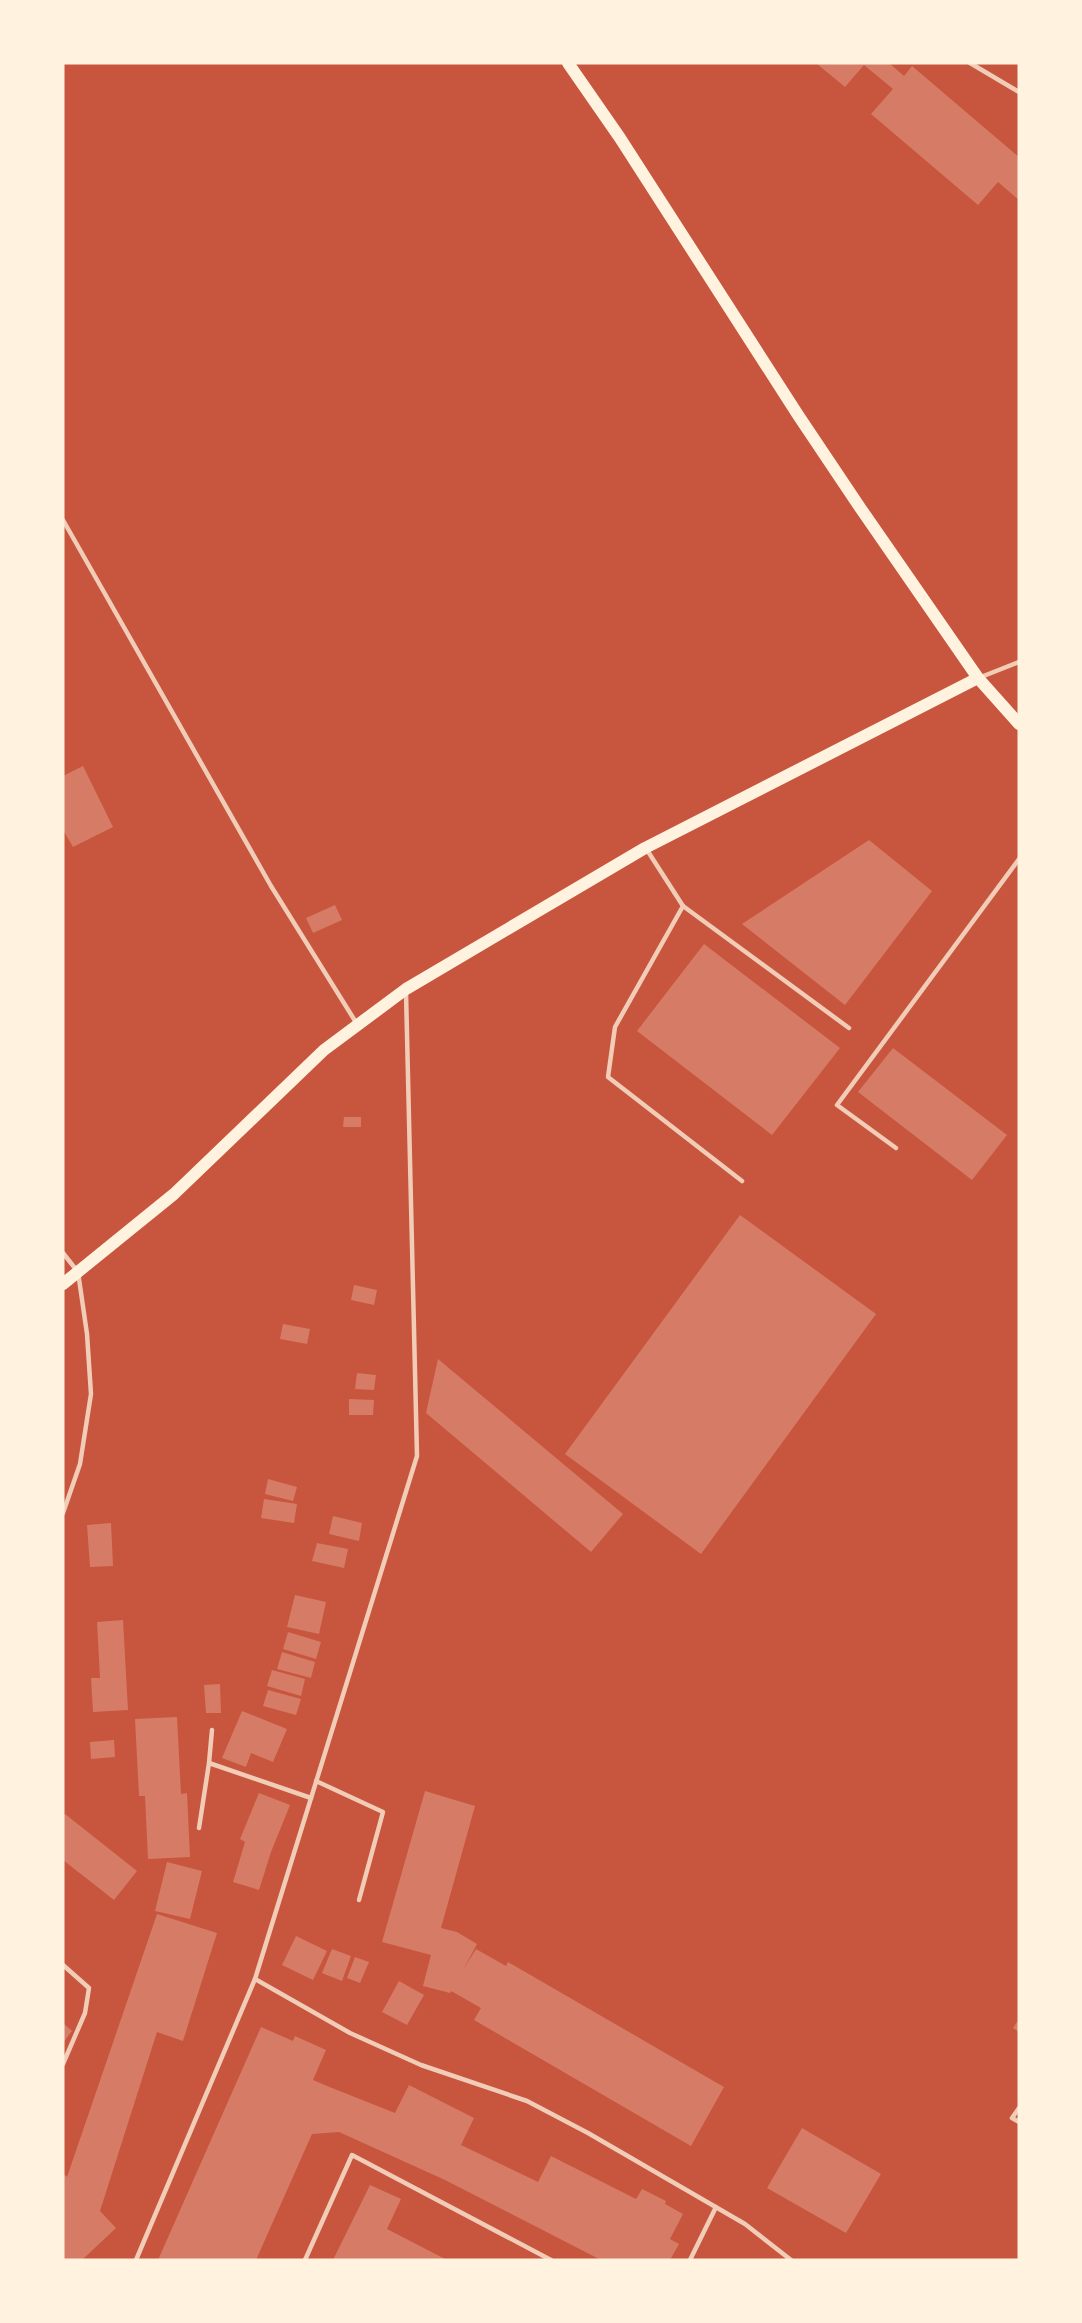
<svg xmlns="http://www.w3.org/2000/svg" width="1082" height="2323" viewBox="0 0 1082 2323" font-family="Rubik,sans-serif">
	<rect width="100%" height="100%" fill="#c8553d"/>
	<!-- building -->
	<g fill="#d67c66">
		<path d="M816 63H889L904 76 912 66 1019 157V200L998 182 978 205 871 114 893 89 864 65 845 87Z"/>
		<path d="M83 766 113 827 73 847 63 830V776Z"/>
		<path d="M869 840 932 891 845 1005 742 924Z"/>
		<path d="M335 905 342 920 313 933 306 918Z"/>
		<path d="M704 944 840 1048 772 1135 637 1031Z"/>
		<path d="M893 1048 1007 1135 972 1180 858 1092Z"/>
		<path d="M344 1117H361V1127H343Z"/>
		<path d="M740 1215 876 1314 701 1554 565 1454Z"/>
		<path d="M354 1285 377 1290 374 1305 351 1300Z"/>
		<path d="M283 1324 310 1329 307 1344 280 1339Z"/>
		<path d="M438 1359 623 1514 591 1552 426 1413Z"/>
		<path d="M357 1373 376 1375 374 1390 355 1389Z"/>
		<path d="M349 1399 374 1400 373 1415H349Z"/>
		<path d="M268 1479 297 1487 293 1501 265 1494Z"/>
		<path d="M264 1499 297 1504 294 1523 261 1518Z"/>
		<path d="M333 1516 362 1523 359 1541 329 1534Z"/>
		<path d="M111 1523 113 1566 90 1567 87 1525Z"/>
		<path d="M317 1543 348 1549 344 1568 312 1561Z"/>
		<path d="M295 1595 326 1602 319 1634 287 1627Z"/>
		<path d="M123 1620 128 1710 93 1712 91 1678H100L97 1622Z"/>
		<path d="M288 1632 321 1642 316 1659 283 1649Z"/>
		<path d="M282 1652 315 1662 311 1678 277 1669Z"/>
		<path d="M272 1670 305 1679 301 1696 267 1686Z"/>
		<path d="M220 1684 221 1713H206L204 1685Z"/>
		<path d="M268 1690 301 1699 296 1715 263 1706Z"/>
		<path d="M242 1711 287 1729 273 1762 251 1753 246 1767 222 1758Z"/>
		<path d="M177 1717 181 1794 187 1793 190 1857 148 1859 145 1796H139L135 1719Z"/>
		<path d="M114 1740 115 1757 91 1759 90 1742Z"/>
		<path d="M425 1791 475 1806 441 1928 457 1932 477 1944 463 1970 476 1949 506 1966 508 1962 724 2087 691 2146 474 2020 481 2008 451 1991 450 1993 423 1986 431 1955 382 1942Z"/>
		<path d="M259 1793 290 1805 271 1852 259 1890 233 1882 245 1842 240 1839Z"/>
		<path d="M65 1814 137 1871 114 1900 63 1860V1816Z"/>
		<path d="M167 1862 202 1871 190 1919 155 1911Z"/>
		<path d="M157 1914 217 1933 183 2041 157 2032 100 2211 116 2228 82 2260H63V2177L65 2175 67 2177Z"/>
		<path d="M296 1936 327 1951 313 1980 282 1965Z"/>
		<path d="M332 1949 351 1956 342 1981 322 1973Z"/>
		<path d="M355 1957 369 1962 360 1983 347 1978Z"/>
		<path d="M399 1981 424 1995 407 2025 382 2012Z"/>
		<path d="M1019 2019V2032L1013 2028Z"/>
		<path d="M63 2023 72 2031 63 2043Z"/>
		<path d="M261 2027 293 2041 295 2036 326 2050 313 2080 327 2086 395 2113 409 2085 474 2118 461 2145 538 2182 551 2156 636 2199 642 2189 666 2201 665 2204 683 2214 670 2239 679 2244 670 2260H601L445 2180 339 2132 312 2134 256 2260H158Z"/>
		<path d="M802 2128 881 2174 846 2233 767 2188Z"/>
		<path d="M370 2185 401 2199 387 2229 447 2260H333Z"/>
	</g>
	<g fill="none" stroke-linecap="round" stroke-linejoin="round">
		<!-- service -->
		<g stroke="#f1ccb7" stroke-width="4.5">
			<path d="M970 63 1019 92"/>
			<path d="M63 520 271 886 357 1024"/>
			<path d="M981 677 1019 662"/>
			<path d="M647 850 683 906 849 1028"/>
			<path d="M683 906 615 1027 608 1077 742 1181"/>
			<path d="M896 1148 837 1105 1019 859"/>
			<path d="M63 1253 78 1272 87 1334 91 1394 80 1464 63 1513"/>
			<path d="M209 1763 212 1730"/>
			<path d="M316 1781 383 1812 359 1900"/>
			<path d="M199 1828 209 1763 311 1798"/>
			<path d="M63 1965 89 1988 85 2013 63 2064"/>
			<path d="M255 1979 350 2033 421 2065 527 2101 588 2133 745 2224 791 2260"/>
			<path d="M1019 2108 1012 2118 1019 2122"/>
			<path d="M136 2260 255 1979 417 1456 406 992"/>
			<path d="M305 2260 352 2155 551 2260"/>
			<path d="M690 2260 716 2207"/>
		</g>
		<!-- secondary -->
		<g stroke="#fff3e0" stroke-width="12">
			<path d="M568 63 620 138 798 415 861 509 978 678 1019 724"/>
			<path d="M63 1284 174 1194 324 1050 406 989 645 848 978 678"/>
		</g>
	</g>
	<!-- border -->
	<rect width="1082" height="2323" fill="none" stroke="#fff3e0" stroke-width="129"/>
</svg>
